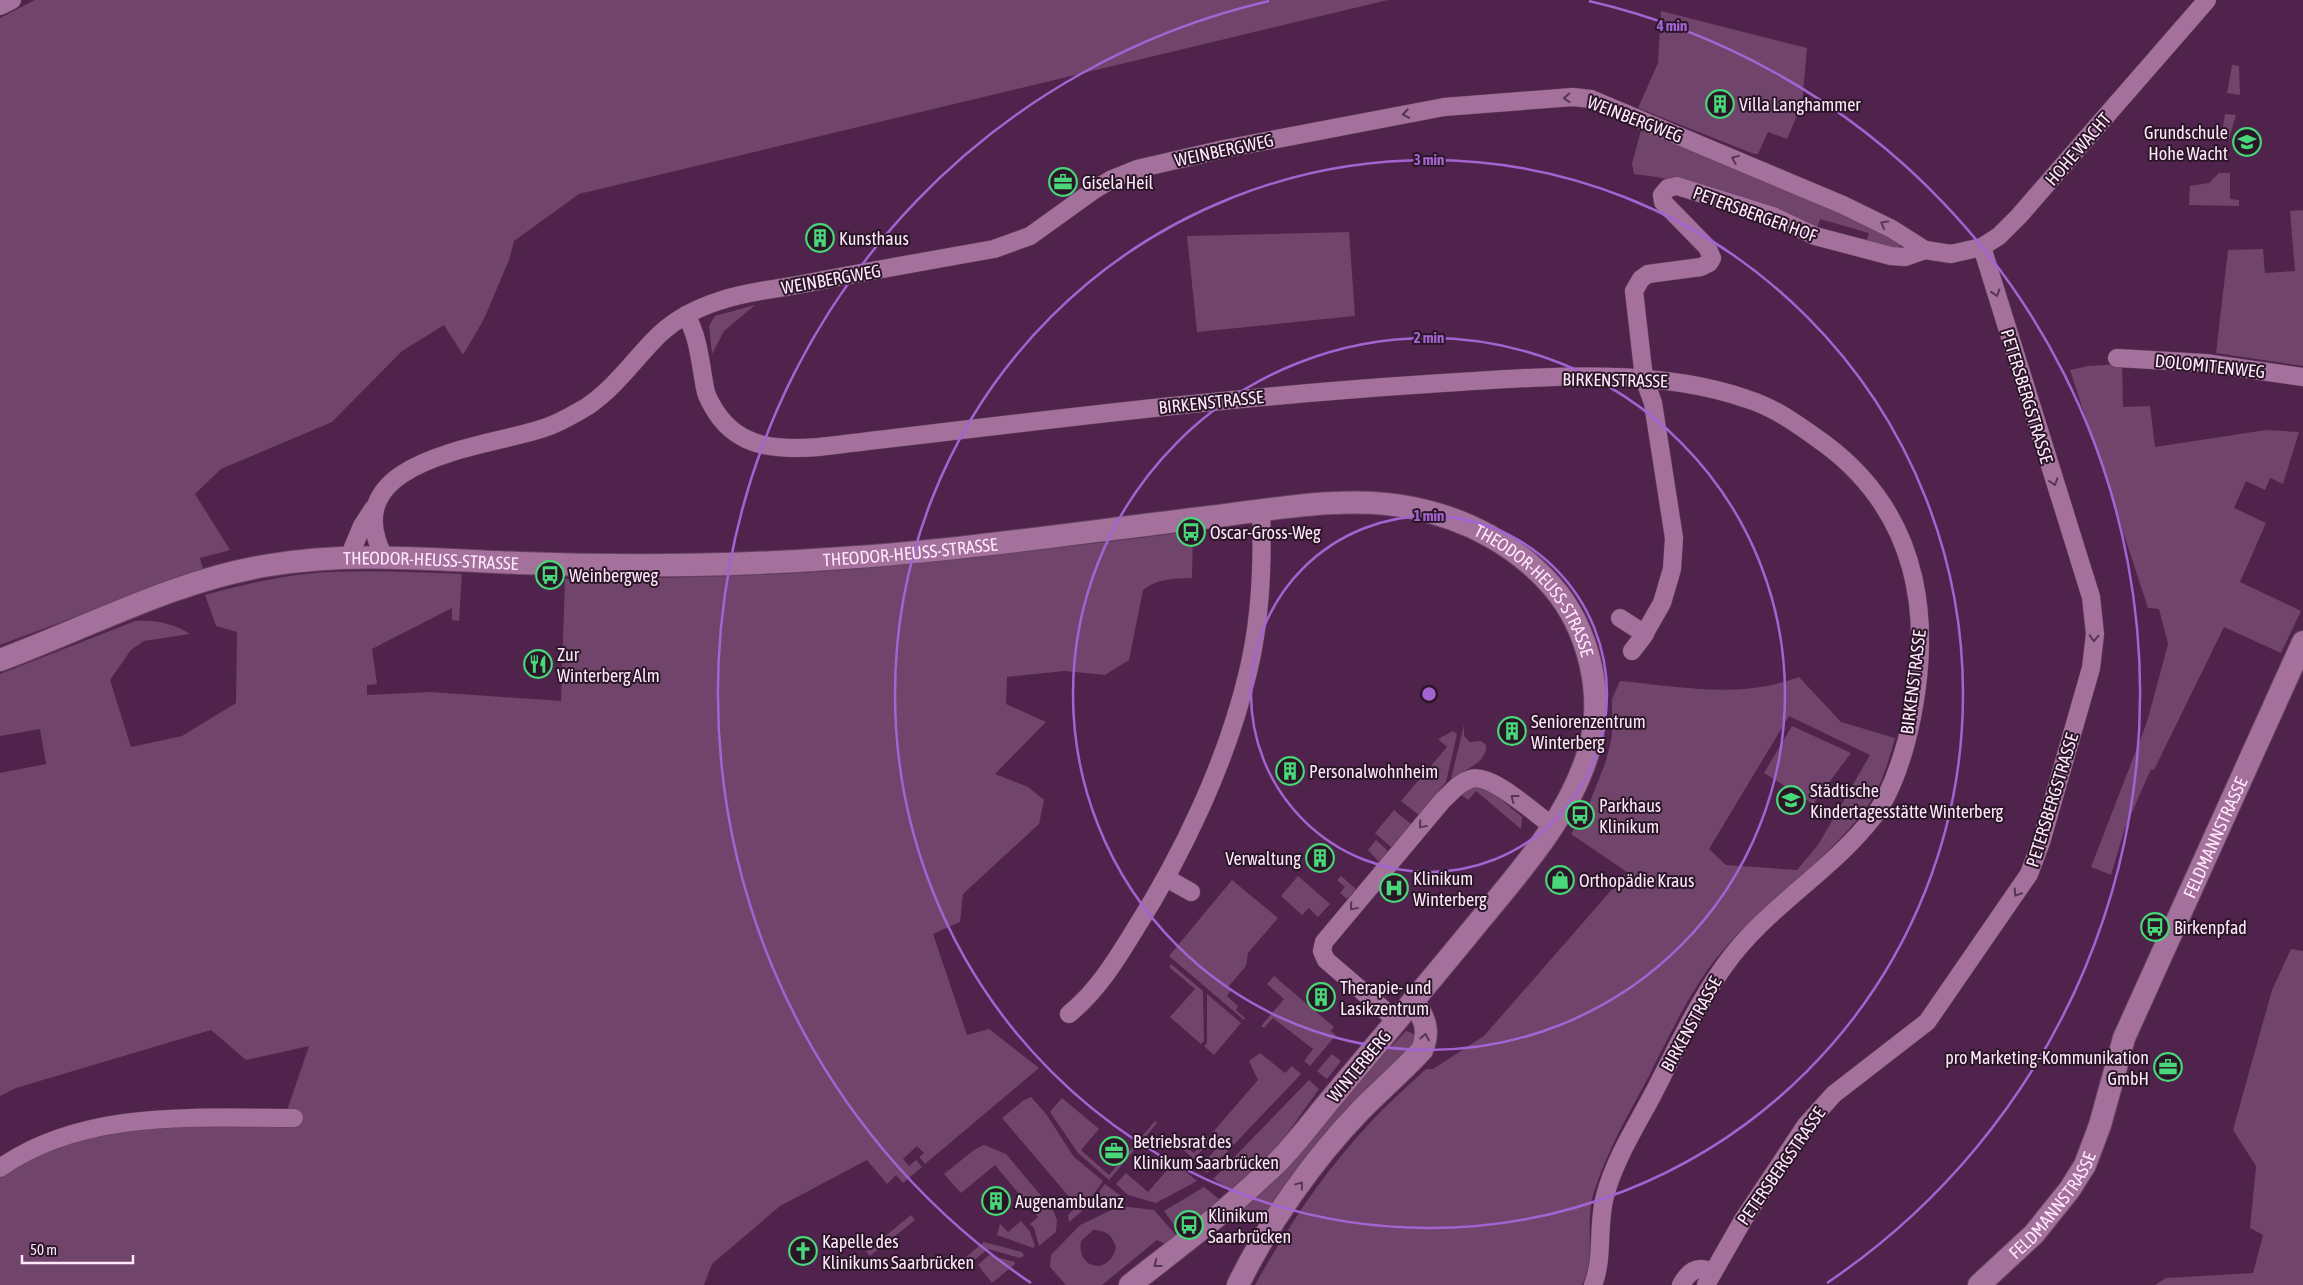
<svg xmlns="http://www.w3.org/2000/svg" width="2303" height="1285" viewBox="0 0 2303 1285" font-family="'Asap Condensed',sans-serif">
	<rect width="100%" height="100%" fill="#4f234b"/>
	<!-- green -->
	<g fill="#71446c" fill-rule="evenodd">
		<path d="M35 0H1388L579 194 514 241 509 260 484 319 463 355 444 325 402 351 332 422 221 469 195 494 230 550 200 558 203 569 0 645V18Z"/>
		<path d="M1661 11 1807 48 1802 104 1787 139 1768 132 1758 154H1754L1638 108 1658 63Z"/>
		<path d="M2232 65 2239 66 2240 95 2227 93Z"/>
		<path d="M2225 114 2236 115 2229 139H2221Z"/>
		<path d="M1641 130C1727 167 1816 199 1900 241L1901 245 1897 248 1866 243 1869 233 1820 219 1817 229C1760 202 1697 181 1634 174L1632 164Z"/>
		<path d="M2219 173H2230V199L2239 200V206L2189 205 2190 186 2209 183Z"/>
		<path d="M2303 210V366L2216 353 2228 250 2263 249 2265 273 2295 271 2290 211Z"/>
		<path d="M1349 232 1355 316 1197 332 1187 236Z"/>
		<path d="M755 305 724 331 712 354 709 326 715 316Z"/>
		<path d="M2122 364 2123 407 2150 406 2155 447 2266 430 2299 432 2283 484 2270 478 2265 490 2246 481 2234 508 2266 523 2240 582 2301 611 2281 653 2224 627 2154 770 2151 769 2125 828 2111 875 2091 867 2147 722 2168 644 2159 609 2148 608 2070 370 2088 366Z"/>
		<path d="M1193 531 1192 578C1174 579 1158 578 1143 590L1129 660 1105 675 1065 671 1007 677 1006 704 1046 722 995 774 1028 787 1044 800 1039 824 963 894 960 922 933 934 967 1035 989 1029 1039 1068 925 1164 919 1157 924 1153 917 1146 903 1159 909 1166 916 1160 922 1167 903 1183 896 1175 887 1184 867 1160 780 1206 712 1264 704 1285H0V1178L44 1152 95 1136 152 1125H282L309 1046 246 1060 211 1030 16 1088 0 1096V773L46 764 40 729 0 736V674L135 621C156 620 172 623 190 634L144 641 131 650 110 680 131 747 182 736 236 703 237 632 216 626 205 595C245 584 287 574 329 572 373 570 418 572 462 574L459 621 452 620V608L372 649 377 684 367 685V695L430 692 561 701 565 579C658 578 751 577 844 570 961 560 1077 546 1193 531Z"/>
		<path d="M1799 677 1841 722 1895 738C1888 764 1880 790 1864 811 1824 864 1761 903 1719 955 1692 987 1668 1038 1649 1076 1629 1113 1607 1151 1594 1192 1584 1222 1597 1256 1582 1285H1255C1287 1228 1323 1173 1368 1125 1386 1105 1407 1087 1426 1069H1433L1484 1036 1627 872 1571 834 1588 807 1606 761 1612 736V699L1620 681C1682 687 1740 699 1799 677ZM1789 716 1870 755 1818 845 1797 870 1726 865 1709 849Z"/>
		<path d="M1464 725V736L1470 742 1481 741 1486 745C1487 764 1463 770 1451 779Z"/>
		<path d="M1792 726 1851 753 1813 804 1764 773Z"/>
		<path d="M1453 731 1457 734 1446 782 1419 815 1401 801 1447 747 1438 739Z"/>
		<path d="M1473 785 1487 788 1522 817 1521 829 1476 791 1468 800 1458 792Z"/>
		<path d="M1394 810 1411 824 1391 847 1375 833Z"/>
		<path d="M1376 840 1388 851 1379 862 1368 850Z"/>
		<path d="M1298 876 1330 904 1318 917 1309 908 1302 915 1281 896Z"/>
		<path d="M1341 876 1356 889 1347 899 1340 893 1345 887 1337 880Z"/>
		<path d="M1232 880 1278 918 1248 953 1246 966 1228 987 1231 990 1227 996 1238 1006 1236 1010 1245 1018 1244 1020 1169 956Z"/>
		<path d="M2291 949 2303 951V1285H2155L2166 1278 2253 1273 2263 1235 2250 1228 2256 1166 2233 1130 2272 990Z"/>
		<path d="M1171 964 1203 991 1204 1041 1201 1044 1170 1017 1195 989 1169 967Z"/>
		<path d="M1274 976 1334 1027 1331 1031 1336 1035 1310 1066 1304 1061 1313 1049 1273 1018 1264 1028 1261 1026 1284 999 1267 984Z"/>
		<path d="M1207 994 1241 1023 1214 1055 1204 1046 1207 1043Z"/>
		<path d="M1406 1031C1414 1033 1416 1036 1417 1043L1265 1222 1250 1220 1240 1207 1382 1052 1385 1053Z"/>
		<path d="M1260 1053 1285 1073 1292 1066 1301 1074 1207 1173 1200 1167 1222 1142 1212 1133 1258 1080 1249 1061Z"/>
		<path d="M1332 1054 1341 1061 1327 1079 1317 1071Z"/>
		<path d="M1309 1080 1319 1089 1274 1152 1235 1192 1213 1179Z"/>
		<path d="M1031 1097 1046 1114 1074 1157 1103 1181 1081 1212 1069 1222 1068 1215 1077 1206 1002 1118 1024 1100Z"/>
		<path d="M1062 1098 1099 1129 1081 1150 1109 1175 1155 1121 1157 1123 1109 1180 1078 1153 1050 1112Z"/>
		<path d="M1208 1137 1211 1140 1194 1159 1179 1146 1181 1143 1194 1153Z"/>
		<path d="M984 1145 1006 1154 1053 1210 1057 1220 1056 1232 1039 1246 1034 1228 1030 1224 1038 1217 995 1165 961 1193 944 1174 974 1150Z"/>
		<path d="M1174 1162 1197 1181 1156 1203 1128 1195 1116 1184 1126 1173 1148 1192Z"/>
		<path d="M1105 1184 1121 1196 1086 1209Z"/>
		<path d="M1204 1187 1220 1200 1188 1225 1185 1222 1177 1229 1164 1211Z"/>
		<path d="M1120 1206 1154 1210 1176 1235 1165 1244 1157 1240 1102 1285H1066L1050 1267 1051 1255 1080 1225ZM1093 1230C1106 1230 1112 1235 1116 1247 1110 1276 1076 1270 1081 1241Z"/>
		<path d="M911 1215 915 1220 870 1256 866 1252Z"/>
		<path d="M1021 1221 1030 1232 1035 1246 1033 1248 997 1235 1000 1224 1008 1232Z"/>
		<path d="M984 1242 1022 1252 1024 1256 1020 1258 988 1249 962 1270 957 1264Z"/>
		<path d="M989 1255 1015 1262V1264L992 1283 978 1265Z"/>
	</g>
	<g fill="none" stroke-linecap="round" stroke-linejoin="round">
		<defs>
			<g id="minor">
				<path d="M0 6 12 0"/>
				<path d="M686 315C699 338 700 362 705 388 706 397 712 405 716 412 740 449 779 450 819 447 1021 423 1224 397 1428 384 1529 378 1650 365 1747 399 1776 408 1800 426 1825 444 1924 518 1935 629 1906 743 1899 768 1890 795 1874 816 1831 872 1766 907 1725 965 1696 1005 1675 1052 1652 1096 1635 1128 1614 1161 1605 1196 1597 1225 1604 1257 1593 1285"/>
				<path d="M2117 358 2205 363 2303 377"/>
				<path d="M349 557 362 526 373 509"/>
				<path d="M384 557C333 458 486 448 544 428 560 423 574 414 588 406 614 388 631 364 652 342 670 322 694 309 719 301 747 291 778 289 808 283 870 271 932 260 994 249L1030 236 1094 190 1112 179 1137 169 1224 149 1444 107 1573 97 1591 99 1843 205 1892 229 1925 250"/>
				<path d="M1620 618 1645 634"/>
				<path d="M1632 651 1642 638 1662 603 1672 569 1674 538 1653 403 1644 378 1634 291 1641 279 1648 274 1701 267 1709 263 1712 258 1707 247 1663 202 1662 195 1668 188 1677 186 1773 216 1815 236 1891 256 1905 257 1925 250 1951 254 1982 247 1999 236 2019 216 2207 0"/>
				<path d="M1166 878 1191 892"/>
				<path d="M1069 1014C1097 991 1115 962 1134 931 1183 854 1227 761 1248 672 1261 619 1263 565 1261 511"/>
				<path d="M1397 1021 1326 960 1322 951 1324 942 1443 800C1452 792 1459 782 1471 779 1491 772 1536 815 1554 827"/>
				<path d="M0 1168C84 1109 197 1118 294 1118"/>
				<path d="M1681 1285C1688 1272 1697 1265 1712 1272"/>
				<path d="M1706 1285 1743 1220 1806 1125 1834 1094 1927 1022 2029 874 2041 842 2091 668 2095 634 2091 597 1982 247"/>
			</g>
			<g id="tertiary">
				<path id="s1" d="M0 660C89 627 175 580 270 565 352 551 436 560 519 563 626 567 735 566 843 558 963 550 1083 532 1202 518 1270 510 1346 494 1413 508 1467 519 1516 545 1552 586 1589 629 1605 696 1589 750 1568 822 1513 879 1467 936 1422 991 1376 1045 1331 1099 1309 1125 1290 1152 1265 1174 1223 1214 1176 1249 1130 1285"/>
				<path d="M1238 1285C1267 1225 1313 1160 1359 1112 1379 1091 1402 1072 1422 1050 1430 1031 1425 1019 1414 1002"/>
				<path id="s2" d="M1979 1285 2034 1234 2070 1189 2085 1165 2100 1125 2124 1038 2303 642"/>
			</g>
		</defs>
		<!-- minor casing -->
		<use href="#minor" stroke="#684265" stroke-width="19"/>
		<!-- tertiary casing -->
		<use href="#tertiary" stroke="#684265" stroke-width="24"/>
		<!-- minor -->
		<use href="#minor" stroke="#a4719d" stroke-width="18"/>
		<!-- tertiary -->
		<use href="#tertiary" stroke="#a4719d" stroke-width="22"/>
	</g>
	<!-- one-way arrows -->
	<defs><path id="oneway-chevron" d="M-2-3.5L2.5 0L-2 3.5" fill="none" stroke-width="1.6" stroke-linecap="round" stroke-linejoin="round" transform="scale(1.25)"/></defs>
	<g stroke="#553650">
		<use href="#oneway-chevron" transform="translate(1567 98) rotate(178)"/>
		<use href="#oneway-chevron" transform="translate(1406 114) rotate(170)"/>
		<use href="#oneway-chevron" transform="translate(1735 159) rotate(-158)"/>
		<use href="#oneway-chevron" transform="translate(1884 224) rotate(-151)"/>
		<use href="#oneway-chevron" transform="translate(1996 293) rotate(73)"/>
		<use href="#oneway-chevron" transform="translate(2054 482) rotate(72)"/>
		<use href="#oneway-chevron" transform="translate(2094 638) rotate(92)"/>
		<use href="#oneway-chevron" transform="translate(1514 798) rotate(-143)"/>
		<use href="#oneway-chevron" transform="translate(1422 825) rotate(130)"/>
		<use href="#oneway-chevron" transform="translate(2017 893) rotate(123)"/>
		<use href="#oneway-chevron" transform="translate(1353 907) rotate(130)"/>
		<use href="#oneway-chevron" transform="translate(1425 1037) rotate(-79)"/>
		<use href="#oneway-chevron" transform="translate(1300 1185) rotate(-53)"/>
		<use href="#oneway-chevron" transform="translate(1157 1264) rotate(142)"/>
	</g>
	<!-- distance rings -->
	<g fill="none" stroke="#a364d1" stroke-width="2.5">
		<circle cx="1429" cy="694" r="178"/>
		<circle cx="1429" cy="694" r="356"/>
		<circle cx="1429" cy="694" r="534"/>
		<path d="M1031 1283A711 711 0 0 1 1269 1M1589 1A711 711 0 0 1 1827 1283"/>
	</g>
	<!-- icons -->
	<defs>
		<symbol id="building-ring" viewBox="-11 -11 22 22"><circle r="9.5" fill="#2a1627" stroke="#48d779" stroke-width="1.5"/><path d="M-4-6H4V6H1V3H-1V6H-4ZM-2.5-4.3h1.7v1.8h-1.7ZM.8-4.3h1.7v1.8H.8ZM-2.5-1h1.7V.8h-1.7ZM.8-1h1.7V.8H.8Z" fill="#48d779"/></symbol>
		<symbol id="school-ring" viewBox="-11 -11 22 22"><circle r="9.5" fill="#2a1627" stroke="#48d779" stroke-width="1.5"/><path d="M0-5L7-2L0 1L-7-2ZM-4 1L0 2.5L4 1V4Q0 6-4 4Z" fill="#48d779"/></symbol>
		<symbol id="office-ring" viewBox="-11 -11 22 22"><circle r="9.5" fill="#2a1627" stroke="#48d779" stroke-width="1.5"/><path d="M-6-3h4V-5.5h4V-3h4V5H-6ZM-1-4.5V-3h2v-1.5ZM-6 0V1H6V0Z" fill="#48d779"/></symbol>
		<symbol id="bus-ring" viewBox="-11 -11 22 22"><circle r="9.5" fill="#2a1627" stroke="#48d779" stroke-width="1.5"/><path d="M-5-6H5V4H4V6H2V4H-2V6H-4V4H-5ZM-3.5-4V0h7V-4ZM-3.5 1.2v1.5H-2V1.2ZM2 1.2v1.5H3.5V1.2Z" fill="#48d779"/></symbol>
		<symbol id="restaurant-ring" viewBox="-11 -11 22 22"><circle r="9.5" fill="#2a1627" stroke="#48d779" stroke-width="1.5"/><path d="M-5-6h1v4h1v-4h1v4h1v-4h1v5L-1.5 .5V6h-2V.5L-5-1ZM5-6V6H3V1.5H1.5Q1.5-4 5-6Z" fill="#48d779"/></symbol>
		<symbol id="shop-ring" viewBox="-11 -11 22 22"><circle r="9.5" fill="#2a1627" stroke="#48d779" stroke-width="1.5"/><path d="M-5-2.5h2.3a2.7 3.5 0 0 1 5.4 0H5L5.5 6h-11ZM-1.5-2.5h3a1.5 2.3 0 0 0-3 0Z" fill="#48d779"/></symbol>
		<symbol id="hospital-ring" viewBox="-11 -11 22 22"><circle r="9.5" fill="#2a1627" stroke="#48d779" stroke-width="1.5"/><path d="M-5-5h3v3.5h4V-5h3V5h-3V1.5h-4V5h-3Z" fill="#48d779"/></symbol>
		<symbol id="church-ring" viewBox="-11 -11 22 22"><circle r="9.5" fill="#2a1627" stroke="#48d779" stroke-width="1.5"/><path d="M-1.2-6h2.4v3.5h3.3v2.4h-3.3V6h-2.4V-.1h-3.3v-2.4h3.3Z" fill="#48d779"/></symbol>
	</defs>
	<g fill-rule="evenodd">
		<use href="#building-ring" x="1704" y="88" width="32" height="32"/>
		<use href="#school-ring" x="2231" y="126" width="32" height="32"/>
		<use href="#office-ring" x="1047" y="166" width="32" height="32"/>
		<use href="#building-ring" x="804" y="222" width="32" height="32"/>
		<use href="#bus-ring" x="1175" y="516" width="32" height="32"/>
		<use href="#bus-ring" x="534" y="559" width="32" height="32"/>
		<use href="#restaurant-ring" x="522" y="648" width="32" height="32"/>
		<use href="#building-ring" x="1496" y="715" width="32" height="32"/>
		<use href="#building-ring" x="1274" y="755" width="32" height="32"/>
		<use href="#school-ring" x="1775" y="784" width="32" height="32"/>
		<use href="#bus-ring" x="1564" y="799" width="32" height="32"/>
		<use href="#building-ring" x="1304" y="842" width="32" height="32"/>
		<use href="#shop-ring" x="1544" y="864" width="32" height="32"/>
		<use href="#hospital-ring" x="1378" y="872" width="32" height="32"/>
		<use href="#bus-ring" x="2139" y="911" width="32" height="32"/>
		<use href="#building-ring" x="1305" y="981" width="32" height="32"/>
		<use href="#office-ring" x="2152" y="1051" width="32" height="32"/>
		<use href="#office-ring" x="1098" y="1135" width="32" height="32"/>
		<use href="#building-ring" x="980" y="1185" width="32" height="32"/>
		<use href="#bus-ring" x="1173" y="1209" width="32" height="32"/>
		<use href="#church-ring" x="787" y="1235" width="32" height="32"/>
	</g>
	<g text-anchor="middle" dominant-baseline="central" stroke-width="4" stroke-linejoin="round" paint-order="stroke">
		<!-- poi labels -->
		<g font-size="18" fill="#ffe8fb" stroke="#2a1627" text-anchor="start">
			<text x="1739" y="104">Villa Langhammer</text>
			<text x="2228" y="132" text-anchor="end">Grundschule<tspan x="2228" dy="21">Hohe Wacht</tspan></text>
			<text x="1082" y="182">Gisela Heil</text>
			<text x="839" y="238">Kunsthaus</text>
			<text x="1210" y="532">Oscar-Gross-Weg</text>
			<text x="569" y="575">Weinbergweg</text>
			<text x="557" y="654">Zur<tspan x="557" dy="21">Winterberg Alm</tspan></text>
			<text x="1531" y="721">Seniorenzentrum<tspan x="1531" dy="21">Winterberg</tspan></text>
			<text x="1309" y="771">Personalwohnheim</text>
			<text x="1810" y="790">Städtische<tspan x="1810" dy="21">Kindertagesstätte Winterberg</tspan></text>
			<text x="1599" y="805">Parkhaus<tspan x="1599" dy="21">Klinikum</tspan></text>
			<text x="1301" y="858" text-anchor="end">Verwaltung</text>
			<text x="1413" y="878">Klinikum<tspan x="1413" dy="21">Winterberg</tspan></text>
			<text x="1579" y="880">Orthopädie Kraus</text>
			<text x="2174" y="927">Birkenpfad</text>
			<text x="1340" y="987">Therapie- und<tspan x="1340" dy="21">Lasikzentrum</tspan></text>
			<text x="2149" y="1057" text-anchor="end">pro Marketing-Kommunikation<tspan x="2149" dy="21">GmbH</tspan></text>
			<text x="1133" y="1141">Betriebsrat des<tspan x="1133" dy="21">Klinikum Saarbrücken</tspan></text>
			<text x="1015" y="1201">Augenambulanz</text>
			<text x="1208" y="1215">Klinikum<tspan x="1208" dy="21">Saarbrücken</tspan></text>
			<text x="822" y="1241">Kapelle des<tspan x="822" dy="21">Klinikums Saarbrücken</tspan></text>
		</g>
		<!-- street labels -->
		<g font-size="18" fill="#ffe8fb" stroke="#2a1627">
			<text transform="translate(1635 119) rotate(21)">WEINBERGWEG</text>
			<text transform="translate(2078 149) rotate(-49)">HOHE WACHT</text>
			<text transform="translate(1224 150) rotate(-12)">WEINBERGWEG</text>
			<text transform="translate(1755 214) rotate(20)">PETERSBERGER HOF</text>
			<text transform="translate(831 279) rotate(-10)">WEINBERGWEG</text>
			<text transform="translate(2210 366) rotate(6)">DOLOMITENWEG</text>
			<text transform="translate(1615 380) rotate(1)">BIRKENSTRASSE</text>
			<text transform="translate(2027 396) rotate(73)">PETERSBERGSTRASSE</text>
			<text transform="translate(1211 402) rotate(-6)">BIRKENSTRASSE</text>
			<text stroke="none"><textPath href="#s1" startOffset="928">THEODOR-HEUSS-STRASSE</textPath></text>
			<text stroke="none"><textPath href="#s1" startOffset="448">THEODOR-HEUSS-STRASSE</textPath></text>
			<text stroke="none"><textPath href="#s1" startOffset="1588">THEODOR-HEUSS-STRASSE</textPath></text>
			<text transform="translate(1913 682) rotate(-83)">BIRKENSTRASSE</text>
			<text transform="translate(2052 800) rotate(-73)">PETERSBERGSTRASSE</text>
			<text stroke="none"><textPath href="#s2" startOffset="514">FELDMANNSTRASSE</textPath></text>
			<text transform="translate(1691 1024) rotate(-61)">BIRKENSTRASSE</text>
			<text transform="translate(1359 1066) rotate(-50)">WINTERBERG</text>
			<text transform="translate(1781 1166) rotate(-55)">PETERSBERGSTRASSE</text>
			<text stroke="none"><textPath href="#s2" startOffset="109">FELDMANNSTRASSE</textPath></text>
		</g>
	</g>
	<circle cx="1429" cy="694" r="8" fill="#a364d1" stroke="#2a1627" stroke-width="2.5"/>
	<g font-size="15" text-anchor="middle" font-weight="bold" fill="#a364d1" stroke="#2a1627" stroke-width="4" stroke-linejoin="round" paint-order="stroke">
		<text x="1672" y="31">4 min</text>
		<text x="1429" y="165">3 min</text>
		<text x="1429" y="343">2 min</text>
		<text x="1429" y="521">1 min</text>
	</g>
	<!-- scale -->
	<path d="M22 1255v8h111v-8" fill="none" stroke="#ffe8fb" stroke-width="2.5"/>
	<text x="30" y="1255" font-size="15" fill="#ffe8fb" stroke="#2a1627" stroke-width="4" paint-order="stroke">50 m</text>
</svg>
